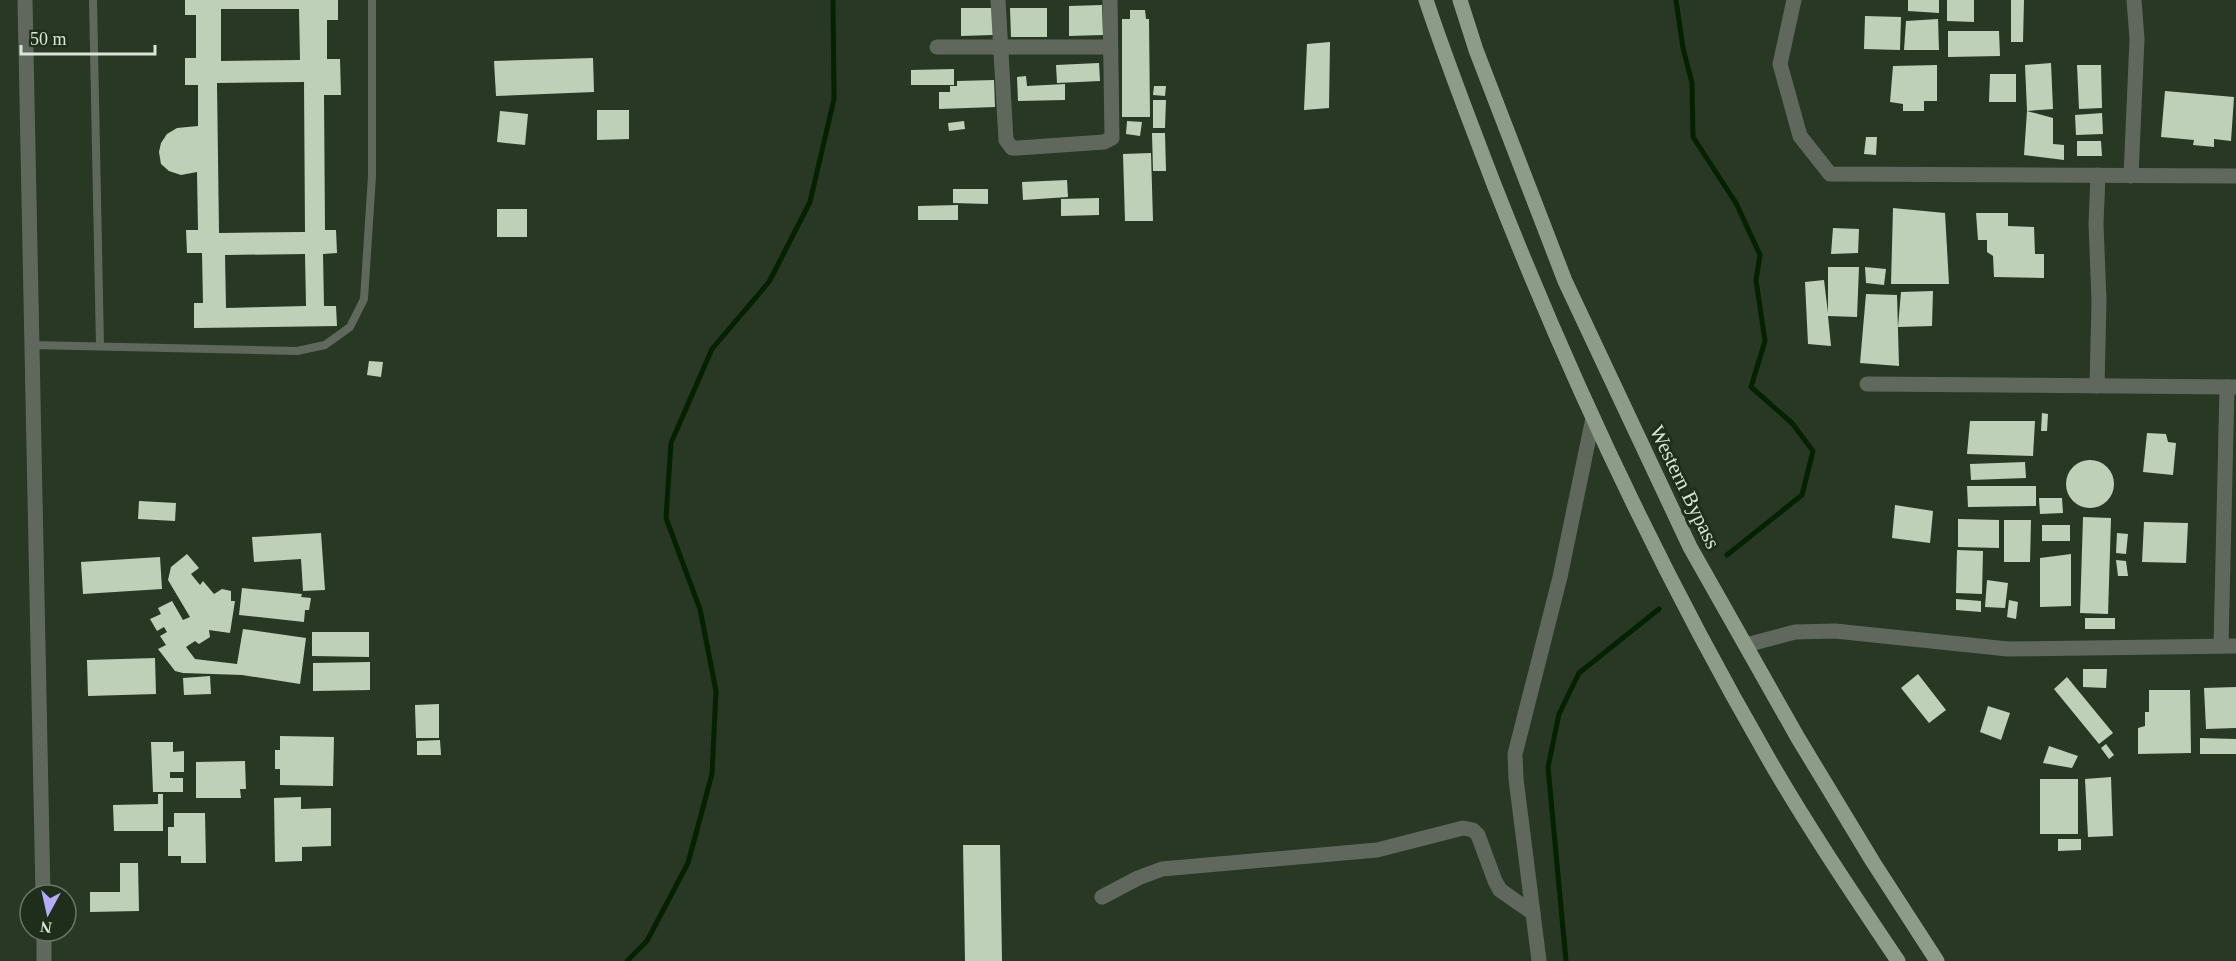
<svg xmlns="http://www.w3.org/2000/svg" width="2236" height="961" viewBox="0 0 2236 961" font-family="Georgia,serif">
	<rect width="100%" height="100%" fill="#283824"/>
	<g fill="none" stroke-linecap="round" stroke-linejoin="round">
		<!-- stream -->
		<g stroke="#042200" stroke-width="5">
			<path d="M1676 0 1683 48 1692 83 1693 137 1736 203 1760 255 1756 280 1765 341 1751 387 1792 423 1813 451 1802 495 1727 555"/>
			<path d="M627 961 647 941 688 863 712 774 716 691 700 609 666 518 671 443 712 349 769 282 810 202 834 99 833 0"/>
			<path d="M1566 961 1548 767 1559 714 1579 673 1659 609"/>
		</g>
	</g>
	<!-- building -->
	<g fill="#bed1b8" fill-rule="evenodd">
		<path d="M185 0H338V20H327V59H340L341 95H324L325 230H336L337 253 323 254 324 306H336L337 326 194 328V303H203L202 253H187L186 230H198L197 172 181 175 169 171 161 164 159 152 161 143 167 134 177 128 198 126V85H185V58H196V15H185ZM221 9H299L300 60 221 61ZM304 82 305 232 219 233 217 83ZM305 254 306 306 226 308 225 255Z"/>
		<path d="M1908 0H1939V13L1908 11Z"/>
		<path d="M1947 0H1974V22L1947 21Z"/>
		<path d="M2011 0H2024L2023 42H2011Z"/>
		<path d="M1102 5 1103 35 1069 36V6Z"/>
		<path d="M961 8H993V35L961 36Z"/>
		<path d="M1010 8H1047V37H1011Z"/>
		<path d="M1130 10H1145L1146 19H1149L1150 117H1122V19H1130Z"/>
		<path d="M1865 16 1901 17 1900 50 1864 49Z"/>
		<path d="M1938 19 1939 50H1904L1906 21Z"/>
		<path d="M1948 31H1999L2000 56 1948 57Z"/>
		<path d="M1330 42 1329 108 1304 110 1307 44Z"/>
		<path d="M593 58 594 92 496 96 494 61Z"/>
		<path d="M1099 63 1100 81 1057 83 1056 65Z"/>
		<path d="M2051 63 2053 109 2027 111 2053 118V144L2064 145V160L2024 155 2027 111 2025 65Z"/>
		<path d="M1937 65V101H1924V111H1903V104L1890 102 1893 66Z"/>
		<path d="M2077 65H2101L2102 108 2079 109Z"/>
		<path d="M954 69V85H911V70Z"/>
		<path d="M1990 74H2016V102H1989Z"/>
		<path d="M1026 76 1027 86 1065 84V100L1018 101 1017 77Z"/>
		<path d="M994 80 995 107 939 109V92H950V86H957V81Z"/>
		<path d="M1154 86H1166L1165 96 1153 95Z"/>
		<path d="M2165 91 2234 97 2231 141 2214 139V147L2193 145 2194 140 2161 137Z"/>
		<path d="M1153 100H1166L1165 128H1153Z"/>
		<path d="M597 110H629V139L597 140Z"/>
		<path d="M500 111 528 114 525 145 497 142Z"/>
		<path d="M2102 113 2103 134 2076 135 2075 115Z"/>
		<path d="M964 121 965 129 949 131 948 123Z"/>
		<path d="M1127 121 1142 122 1140 136 1126 134Z"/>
		<path d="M1152 133H1165L1166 171H1153Z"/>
		<path d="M1866 137H1877L1876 155 1864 154Z"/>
		<path d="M2077 141H2101L2102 156H2077Z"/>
		<path d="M1151 153 1153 221H1125L1123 154Z"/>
		<path d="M1067 180 1068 197 1023 200 1022 182Z"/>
		<path d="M953 189H988V204L953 203Z"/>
		<path d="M1099 198V215L1061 216V199Z"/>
		<path d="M958 205V220H918V206Z"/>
		<path d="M1893 208 1945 213 1949 284H1891Z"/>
		<rect x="497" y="209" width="30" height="28"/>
		<path d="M1976 213H2008V226L2034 227 2035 254H2044V278L1994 277 1993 256 1987 252V240H1978Z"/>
		<path d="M1833 228 1859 229 1858 253 1831 254Z"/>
		<path d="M1828 267H1859L1857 317 1828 316 1831 346 1808 344 1805 282 1824 280 1828 313Z"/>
		<path d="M1865 267 1886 269 1884 285 1866 283Z"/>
		<path d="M1933 291 1932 326 1898 327 1901 292Z"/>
		<path d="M1866 294 1897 295 1899 366 1860 363Z"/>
		<path d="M369 361 383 362 381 377 367 375Z"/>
		<path d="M2042 413 2048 414 2047 431H2041Z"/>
		<path d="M1970 421H2035L2033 456 1967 454Z"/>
		<path d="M2147 433 2166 434 2168 442 2176 443 2173 475 2143 472Z"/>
		<circle cx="2090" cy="484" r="24"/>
		<path d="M2025 462 2026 478 1971 480 1970 464Z"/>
		<path d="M1967 486H2036V506L1968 507Z"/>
		<path d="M2039 498H2062L2063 513 2040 514Z"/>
		<path d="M139 501 176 503 175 521 138 519Z"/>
		<path d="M1895 505 1933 511 1930 543 1892 538Z"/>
		<path d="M2083 517 2111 518 2108 614 2080 613Z"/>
		<path d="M1958 519 1999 520V548L1958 547Z"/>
		<path d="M2004 520H2031L2030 562H2004Z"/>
		<path d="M2144 522 2188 523 2186 563 2142 562Z"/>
		<rect x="2042" y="525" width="28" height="16"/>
		<path d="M321 533 325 590 303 591 301 559 254 562 252 537Z"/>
		<path d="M2117 533 2128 534 2126 554 2116 553Z"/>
		<path d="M1957 550 1983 551 1982 594 1956 593Z"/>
		<path d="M187 554 199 568 191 574 200 585 203 581 214 594 222 589 231 591V601H235L230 633 209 630 210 637 199 644 195 641 186 647 195 659 237 664 243 629 306 638 300 684 242 675 183 673 175 671 158 649 166 645 160 636 167 632 164 627 157 631 150 619 161 614 158 608 172 601 183 620 190 617 168 580 171 567Z"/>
		<path d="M2071 554V606L2040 607V558Z"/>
		<path d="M160 557 162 589 83 594 81 562Z"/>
		<path d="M2116 560 2126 561 2128 576H2118Z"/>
		<path d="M1987 580 2008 583 2005 608 1985 607Z"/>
		<path d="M242 588 302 594 301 597 311 598 309 610H305L304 622 239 615Z"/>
		<path d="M1956 599 1981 601V612L1956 610Z"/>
		<path d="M2009 600 2018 602 2016 619 2007 617Z"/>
		<rect x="2085" y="618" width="30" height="11"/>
		<path d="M312 632H369V657L312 656Z"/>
		<path d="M155 658 156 694 88 696 87 660Z"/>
		<path d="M370 662V690L313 691V663Z"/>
		<path d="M2083 669H2107L2106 688 2083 687Z"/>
		<path d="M1918 674 1946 710 1929 723 1901 688Z"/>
		<path d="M210 676 211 694 184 695 183 678Z"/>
		<path d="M2067 677 2113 733 2099 744 2054 689Z"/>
		<path d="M2236 687V728L2206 729 2204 688Z"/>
		<path d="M2149 690H2190L2191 753 2138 754V728L2145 726V712H2149Z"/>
		<path d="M439 704V738H416L415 705Z"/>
		<path d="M1988 706 2010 713 2001 740 1980 732Z"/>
		<path d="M280 736 334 737 333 786 280 785V769H275V750H280Z"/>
		<path d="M2200 738 2236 739V754H2200Z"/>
		<path d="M440 740 441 755H417V741Z"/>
		<path d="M151 742H173V752L184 751V772H170V778H183V792H153Z"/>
		<path d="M2106 744 2114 755 2109 759 2101 748Z"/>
		<path d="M2049 746 2078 756 2072 768 2043 763Z"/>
		<path d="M245 761 246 789H240L241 798H196V762Z"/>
		<path d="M2111 777 2113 836 2088 837 2085 779Z"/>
		<rect x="2040" y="779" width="38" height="55"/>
		<path d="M158 794H163V831H114L113 805 158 804Z"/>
		<path d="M301 797V809L331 808V846L302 847V861L275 862 274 798Z"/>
		<path d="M174 813H205L206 863H181V856H168V827H174Z"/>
		<path d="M2058 839H2081V850L2058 851Z"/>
		<path d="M963 845H1000L1002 961H965Z"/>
		<path d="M120 863H138L139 911 90 912V892H120Z"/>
	</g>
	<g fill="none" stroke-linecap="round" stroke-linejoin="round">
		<!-- lane -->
		<g stroke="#60685e" stroke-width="8">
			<path d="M93 0 100 346"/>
			<path d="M32 345 297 351 325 345 350 327 364 299 372 176V0"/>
		</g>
		<!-- street -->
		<g stroke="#60685e" stroke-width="15">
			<path d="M25 0 43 895"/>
			<path d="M998 0 1006 140 1012 148H1018L1104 142 1112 138 1110 0"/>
			<path d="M1794 0 1780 64 1800 136 1830 174 2236 176"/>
			<path d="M937 47H1110"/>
			<path d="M2131 176 2137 39 2134 0"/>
			<path d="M1867 384 2236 387"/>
			<path d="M2097 386 2099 301 2096 224 2098 175"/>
			<path d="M1746 645 1795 632 1835 631 2008 649 2236 646"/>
			<path d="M2221 646 2227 387"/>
			<path d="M1102 897 1138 878 1162 869 1377 850 1463 828 1473 830 1478 835 1495 881 1500 890 1533 913"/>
			<path d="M44 931V961"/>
			<path d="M1539 961 1516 779 1515 754 1560 577 1593 418"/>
		</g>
		<!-- primary -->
		<g stroke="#8c9c88" stroke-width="15">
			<path d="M1426 0C1447 63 1471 125 1495 187 1572 383 1662 574 1767 756 1807 826 1853 894 1898 961"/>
			<path d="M1460 0 1476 50 1565 281 1690 547 1798 738 1873 862 1937 961"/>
		</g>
	</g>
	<g text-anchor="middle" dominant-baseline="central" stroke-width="6" stroke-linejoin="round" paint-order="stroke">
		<!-- street labels -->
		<g font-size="21" fill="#dae4d7" stroke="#1f2e1a">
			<text transform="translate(1685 487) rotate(64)">Western Bypass</text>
		</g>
	</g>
	<!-- north arrow -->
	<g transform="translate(48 913) rotate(188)"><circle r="28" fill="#1f2e1a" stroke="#6a7766" stroke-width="1.5"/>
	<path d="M0-4.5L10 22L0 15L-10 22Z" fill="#b5acf9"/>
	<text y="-9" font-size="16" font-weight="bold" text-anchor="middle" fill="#dae4d7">N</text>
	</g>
	<!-- scale -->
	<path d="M21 45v9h134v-9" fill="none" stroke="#dae4d7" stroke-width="3"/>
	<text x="30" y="45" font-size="18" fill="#dae4d7" stroke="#1f2e1a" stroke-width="4.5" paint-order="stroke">50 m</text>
</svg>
